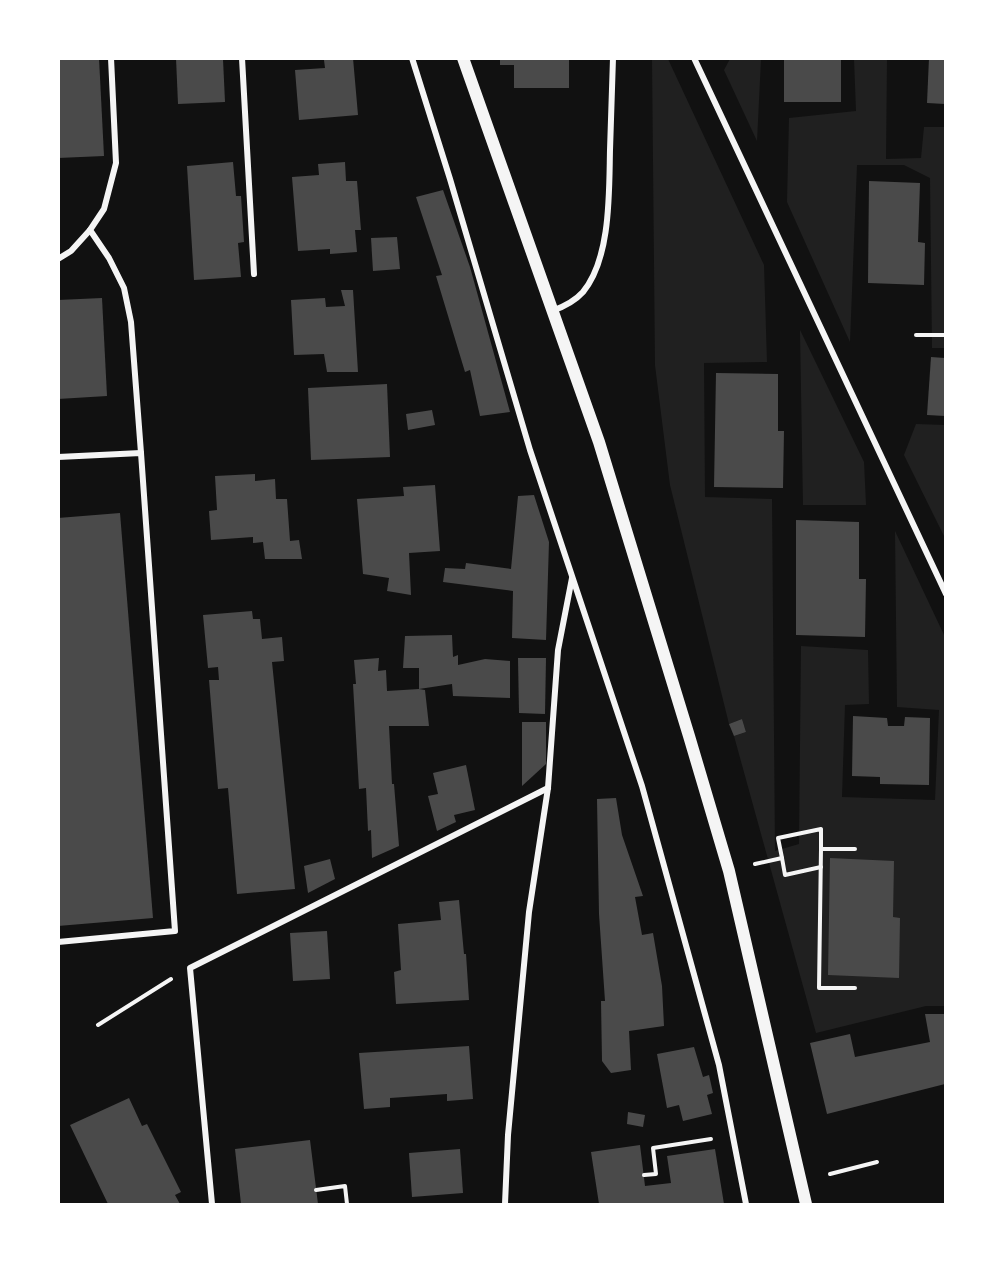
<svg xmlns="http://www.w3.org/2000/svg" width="1004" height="1263" viewBox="0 0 1004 1263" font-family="Quicksand,sans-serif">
	<rect width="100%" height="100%" fill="#111"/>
	<!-- green -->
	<g fill="#202020">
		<path d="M652 59H668L764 265 767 362 704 363 705 497 772 499 775 851 799 844 801 646 868 650 869 704 845 705 842 797 935 800 939 710 897 707 895 531 945 637V1006H926L816 1033 734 736 746 732 742 719 729 724 670 485 655 365Z"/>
		<path d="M730 59H761L757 141 724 70Z"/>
		<path d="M854 59H887L886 159 921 158 924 127H945V348H932L930 178 904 165H857L850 342 787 202 789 118 856 111Z"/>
		<path d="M800 330 864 462 866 505H803Z"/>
		<path d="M916 424 945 425V538L904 455Z"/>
	</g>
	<!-- building -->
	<g fill="#4a4a4a">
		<path d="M58 58H99L104 156 58 158Z"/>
		<path d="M176 58 223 59 225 102 178 104Z"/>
		<path d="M353 58 358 115 299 120 295 70 325 68 324 60Z"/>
		<path d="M500 58H569V88H514V65H500Z"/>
		<rect x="784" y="58" width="57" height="44"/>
		<path d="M929 58H945V104L927 103Z"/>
		<path d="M233 162 236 196H241L244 242 238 243 241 277 194 280 187 166Z"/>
		<path d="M345 162 346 181H357L361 230H355L357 252 330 254V249L298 251 292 177 319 175 318 164Z"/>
		<path d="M869 181 920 183 918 242 925 243 924 285 868 283Z"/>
		<path d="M443 190 470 267 510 412 480 416 470 370 465 372 436 276 442 275 416 197Z"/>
		<path d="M397 237 400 269 373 271 371 238Z"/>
		<path d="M341 290H353L358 372H327L324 354 294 355 291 300 325 298 326 307 345 306Z"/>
		<path d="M102 298 107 396 58 399V300Z"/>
		<path d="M931 357 945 358V416L927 415Z"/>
		<path d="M716 373 778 374V431H784L783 488 714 487Z"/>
		<path d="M387 384 390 457 311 460 308 388Z"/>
		<path d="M432 410 435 425 408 430 406 414Z"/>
		<path d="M255 474V481L275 479 276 499H287L290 541 299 540 302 559H265L263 542 253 543V537L211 540 209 511 217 510 215 476Z"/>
		<path d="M435 485 440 551 409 553 411 595 387 591 389 578 363 574 357 499 404 496 403 487Z"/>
		<path d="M534 495 549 542 546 640 512 638 513 591 443 582 445 568 465 569 466 563 511 569 518 496Z"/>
		<path d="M120 513 153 918 58 926V518Z"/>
		<path d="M796 520 859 522V579H866L865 637 796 635Z"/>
		<path d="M252 611 253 619H260L262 639 282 637 284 661 272 662 295 889 237 894 228 788 218 789 209 680H219L218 667 208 668 203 615Z"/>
		<path d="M452 635 453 657 458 655V665L485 659 510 661V698L453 696 452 684 419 689 425 690 429 726H389L392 784H394L399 846 372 858 371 830 368 831 366 788 359 789 353 684H356L354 660 379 658 378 671 386 670 387 691 419 689V668H403L405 636Z"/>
		<path d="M518 658H546L545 714 519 713Z"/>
		<path d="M853 716 887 718 888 726H904L905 717 930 718 929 785 880 784V777L852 776Z"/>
		<path d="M742 719 746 732 734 736 729 724Z"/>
		<path d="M522 722H546V764L522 786Z"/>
		<path d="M466 765 475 810 454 815 456 822 437 831 428 796 438 794 433 773Z"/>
		<path d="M616 798 622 835 643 896 635 897 642 935 653 933 662 986 664 1026 629 1031 631 1070 611 1073 602 1061 601 1001H605L599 914 597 799Z"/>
		<path d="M830 858 894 861 893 917 900 918 899 978 828 975Z"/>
		<path d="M330 859 335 879 308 893 304 866Z"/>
		<path d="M459 900 464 954H466L469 1000 396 1004 394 972 401 970 398 924 441 920 439 902Z"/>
		<path d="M327 931 330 979 293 981 290 933Z"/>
		<path d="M925 1014H945V1084L827 1114 810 1043 850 1034 855 1057 930 1042Z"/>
		<path d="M469 1046 473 1099 447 1101V1094L390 1098V1107L364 1109 359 1053Z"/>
		<path d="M694 1047 703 1077 709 1075 713 1093 707 1095 712 1114 683 1121 679 1105 667 1108 657 1054Z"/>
		<path d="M129 1098 142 1126 147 1124 181 1192 175 1195 180 1204H108L70 1125Z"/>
		<path d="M628 1112 645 1115 643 1127 627 1124Z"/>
		<path d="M310 1140 318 1204H241L235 1149Z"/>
		<path d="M640 1145 645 1186 671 1183 667 1156 715 1149 724 1204H599L591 1152Z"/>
		<path d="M460 1149 463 1193 412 1197 409 1153Z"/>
	</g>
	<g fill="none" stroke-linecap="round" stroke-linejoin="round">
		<!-- path -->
		<g stroke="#f5f5f5" stroke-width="4">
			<path d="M916 335H946"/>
			<path d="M782 858 778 838 821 829V849"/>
			<path d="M755 864 782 858 785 875 821 867"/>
			<path d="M855 988H819L821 849H855"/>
			<path d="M98 1025 171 979"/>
			<path d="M830 1174 877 1162"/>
			<path d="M644 1175 656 1174 653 1148 711 1139"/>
			<path d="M316 1190 345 1186 347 1204"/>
		</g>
		<!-- minor -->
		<g stroke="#f5f5f5" stroke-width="6">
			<path d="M111 58 116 163 104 209 90 230 109 258 124 288 131 322 141 453"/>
			<path d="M242 58 254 274"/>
			<path d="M412 58 450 179 530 450 642 786 719 1065 746 1204"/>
			<path d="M694 58 946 594"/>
			<path d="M58 259 71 251 90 230"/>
			<path d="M552 311C563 307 575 301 583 292 611 258 609 192 610 150 611 120 612 89 613 58"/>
			<path d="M58 457 141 453 175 931 58 942"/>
			<path d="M212 1204 190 968 548 788"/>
			<path d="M505 1204 508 1135 529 912 548 788 558 650 572 578"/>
		</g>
		<!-- secondary -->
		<path stroke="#f5f5f5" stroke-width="12" d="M463 58 599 442 689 736 729 871 806 1204"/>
	</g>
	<!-- border -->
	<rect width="1004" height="1263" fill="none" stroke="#ffffff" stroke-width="120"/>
</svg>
